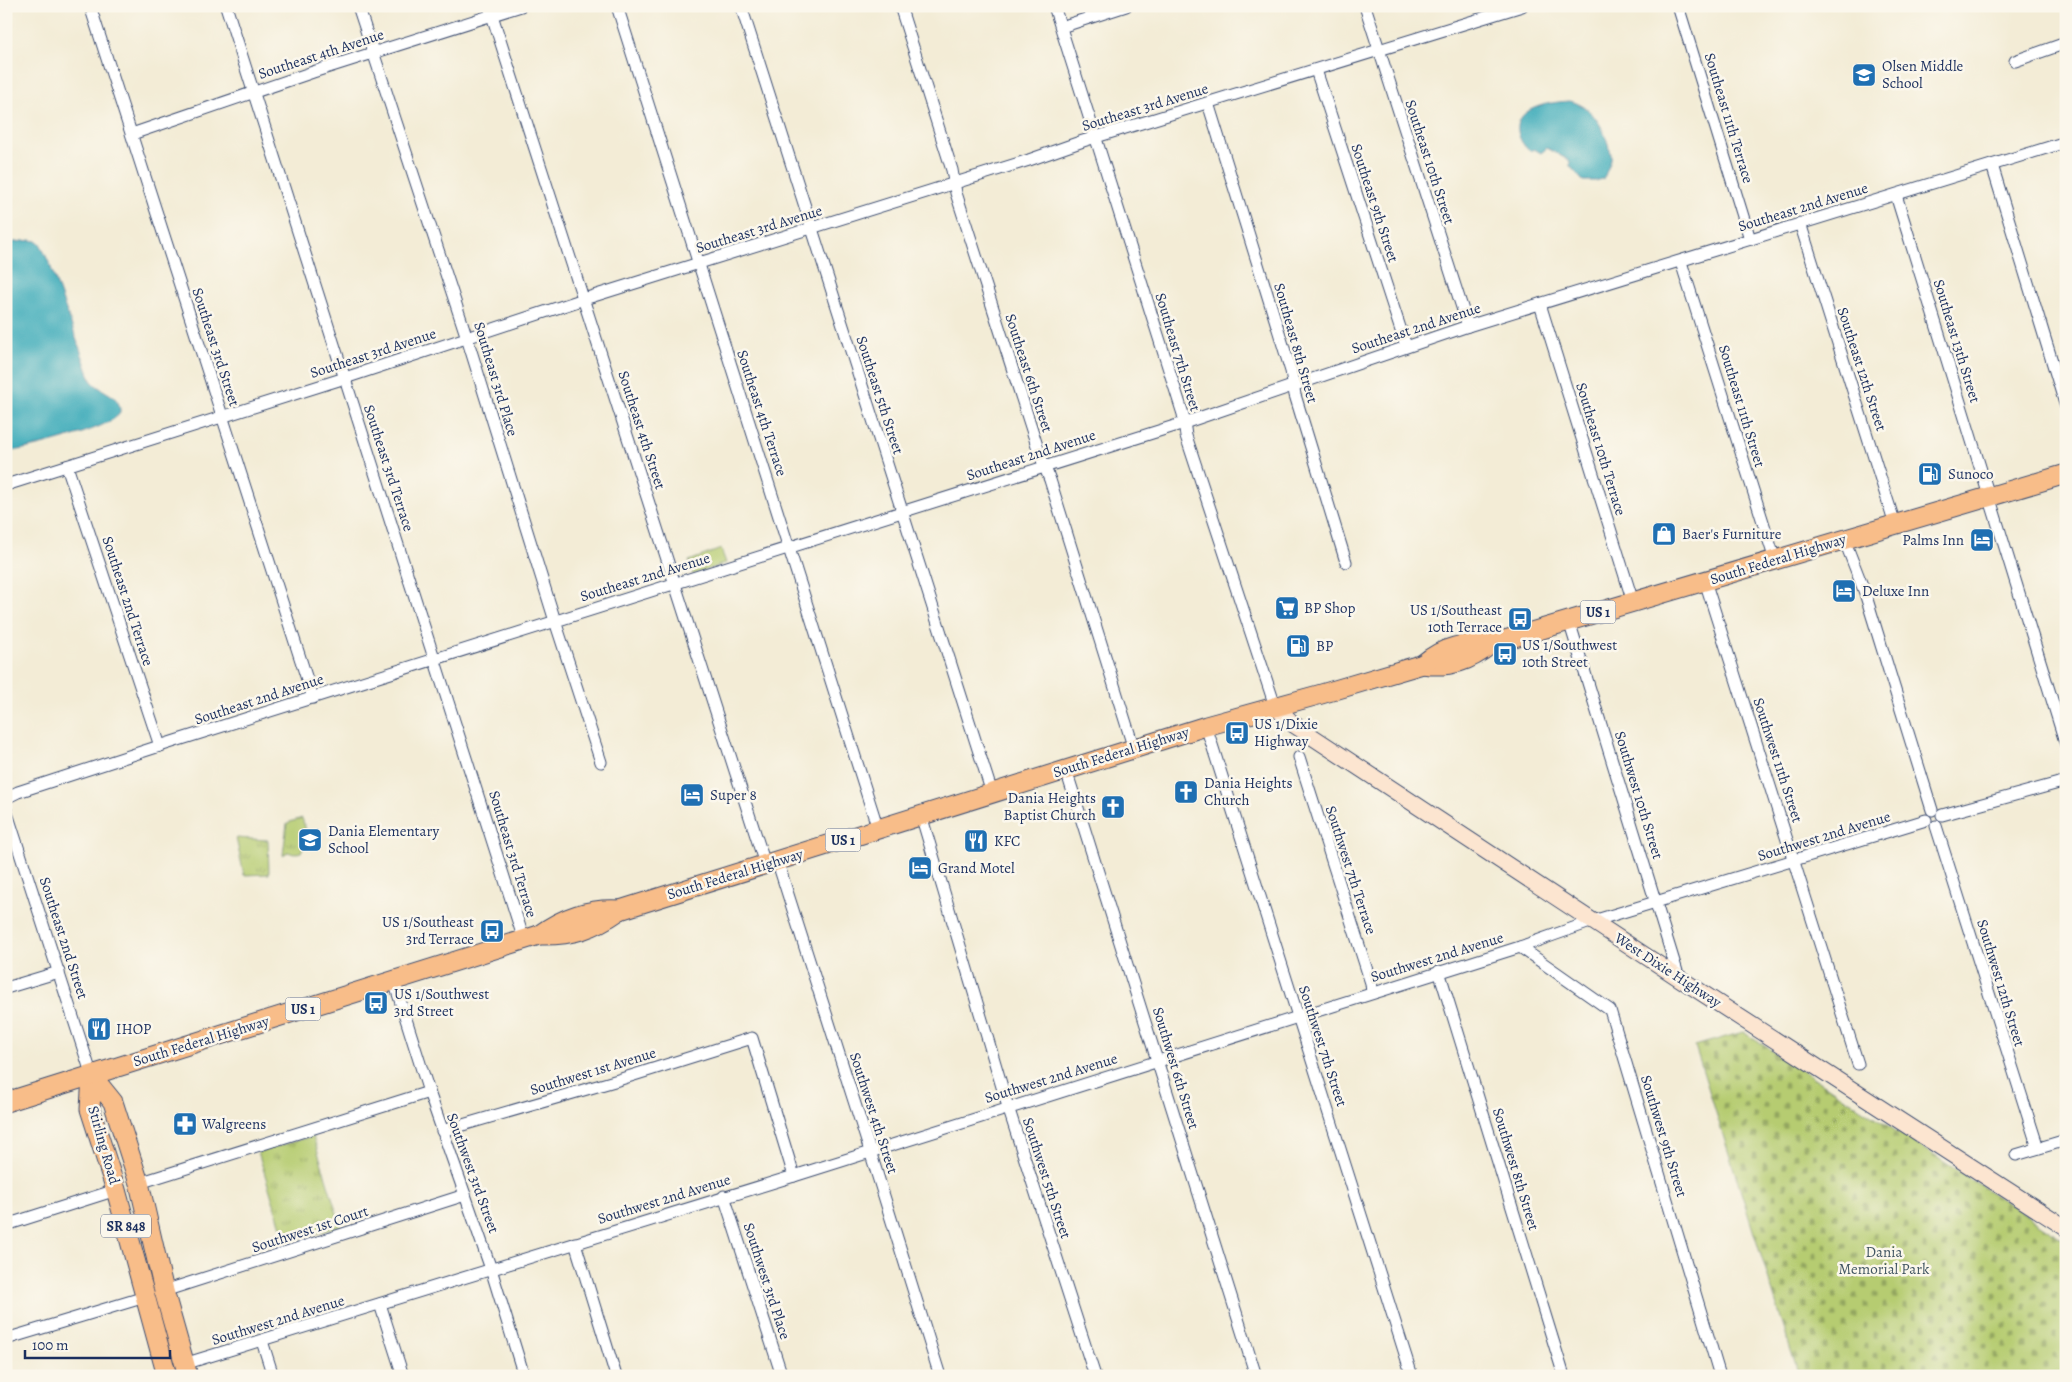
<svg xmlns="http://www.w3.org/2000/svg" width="2072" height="1382" viewBox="0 0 2072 1382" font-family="Alegreya,serif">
	<defs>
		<pattern id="cemetery-stones" width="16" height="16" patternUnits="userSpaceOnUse" patternTransform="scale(1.25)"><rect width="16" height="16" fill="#b6cc71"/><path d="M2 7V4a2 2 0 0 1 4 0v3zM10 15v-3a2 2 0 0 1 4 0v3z" fill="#93a660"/></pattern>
		<pattern id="park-tufts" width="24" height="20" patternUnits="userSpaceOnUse" patternTransform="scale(1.25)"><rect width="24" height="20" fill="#b6cc71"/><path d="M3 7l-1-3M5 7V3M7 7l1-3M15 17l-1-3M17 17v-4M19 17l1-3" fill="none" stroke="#93a660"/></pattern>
	</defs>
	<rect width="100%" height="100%" fill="#fbf7ec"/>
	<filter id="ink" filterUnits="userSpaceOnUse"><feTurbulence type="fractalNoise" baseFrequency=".02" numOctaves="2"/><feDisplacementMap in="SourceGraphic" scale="10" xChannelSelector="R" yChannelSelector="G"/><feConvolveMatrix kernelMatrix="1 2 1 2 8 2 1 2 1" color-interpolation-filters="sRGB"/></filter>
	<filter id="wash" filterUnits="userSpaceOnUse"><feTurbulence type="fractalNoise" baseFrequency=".0096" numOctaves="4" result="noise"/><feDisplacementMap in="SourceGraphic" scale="20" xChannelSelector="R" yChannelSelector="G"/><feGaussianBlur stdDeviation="1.12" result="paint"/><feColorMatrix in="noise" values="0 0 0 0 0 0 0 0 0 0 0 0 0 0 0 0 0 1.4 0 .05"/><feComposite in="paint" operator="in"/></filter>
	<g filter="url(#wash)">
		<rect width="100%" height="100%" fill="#f3ecd6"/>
		<!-- green -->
		<path fill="#b6cc71" stroke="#687e68" d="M721 549 726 563 693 575 689 561Z"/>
		<!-- cemetery -->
		<path fill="url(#cemetery-stones)" stroke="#687e68" d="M1743 1032 2066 1241V1376H1799L1695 1046Z"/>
		<!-- park -->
		<g fill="url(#park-tufts)" stroke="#687e68">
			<path d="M302 818 308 836 301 852 294 854 288 852 283 855 287 823Z"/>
			<path d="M236 838 268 840 269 874 244 875Z"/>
			<path d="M313 1136 341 1226 286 1243 258 1152Z"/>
		</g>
		<!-- water -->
		<g fill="#3baab9" stroke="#2b6c8c">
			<path d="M1570 101C1591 106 1602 124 1608 144 1609 148 1612 154 1611 159 1610 165 1606 172 1604 178L1596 181H1583L1570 166V161L1547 148 1541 153 1534 149 1530 151C1524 147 1519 139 1518 131 1515 106 1553 102 1570 101Z"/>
			<path d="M31 240 36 241 41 245 50 265 91 380C102 394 121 393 120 413 111 429 27 450 6 452V243Z"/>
		</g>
	</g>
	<g filter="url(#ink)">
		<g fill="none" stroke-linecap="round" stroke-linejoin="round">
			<defs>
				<g id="street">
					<path d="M90 6 313 698"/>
					<path d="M226 6 524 940"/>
					<path d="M358 6 467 338 555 621 601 762"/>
					<path d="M489 6 765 864"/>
					<path d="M617 6 878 829"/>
					<path d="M741 6 992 793"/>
					<path d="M900 6 952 170 956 193 1040 455 1050 480 1134 749"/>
					<path d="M1054 6 1183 414 1186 436 1275 706"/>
					<path d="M1365 6 1468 326"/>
					<path d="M1678 6 1750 239"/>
					<path d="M1061 27 1126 6"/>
					<path d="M2015 61 2066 43"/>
					<path d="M1316 70 1406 346"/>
					<path d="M1208 103 1291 371 1295 395 1346 562"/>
					<path d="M132 134 313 72 521 6"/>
					<path d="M1992 165 2066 407"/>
					<path d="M1896 195 2066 745"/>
					<path d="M1800 223 1895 524"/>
					<path d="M1681 262 1775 560"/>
					<path d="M1540 304 1633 602"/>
					<path d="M67 466 160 746"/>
					<path d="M6 485 345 378 584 299 1029 160 1083 141 1522 6"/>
					<path d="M1844 539 1865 593 1932 810"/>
					<path d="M1705 581 1858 1064"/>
					<path d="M1569 621 1679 978"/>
					<path d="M1206 726 1412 1376"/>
					<path d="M1299 757 1371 983 1372 993"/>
					<path d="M1066 770 1256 1376"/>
					<path d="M6 798 18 792 172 742 1184 423 1468 326 2066 142"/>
					<path d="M6 810 92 1076"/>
					<path d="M921 815 1008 1107 1095 1376"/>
					<path d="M1942 815 2066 781"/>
					<path d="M1936 826 2038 1148"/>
					<path d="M777 860 870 1151 940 1376"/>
					<path d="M1520 947 1610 1010 1720 1376"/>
					<path d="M1439 971 1564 1376"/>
					<path d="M394 981 429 1092 491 1269 524 1376"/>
					<path d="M6 988 59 972"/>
					<path d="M442 1131 618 1080 752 1038 794 1176"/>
					<path d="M2016 1155 2066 1140"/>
					<path d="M139 1183 429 1092"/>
					<path d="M724 1196 782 1376"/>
					<path d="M6 1225 116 1190"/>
					<path d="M575 1243 616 1376"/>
					<path d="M164 1291 465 1195"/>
					<path d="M380 1304 403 1376"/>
					<path d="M6 1339 145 1297"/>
					<path d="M262 1341 273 1376"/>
					<path d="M184 1364 794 1176 1520 947 1593 921 1926 820"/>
				</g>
				<path id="secondary" d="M1275 706 1293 724 1679 978 2066 1228"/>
				<g id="primary">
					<path d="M1423 664C1450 668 1470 661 1491 644"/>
					<path d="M539 935C564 917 589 908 620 910"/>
					<path d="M92 1076 113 1102 139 1183 164 1291 188 1376"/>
					<path d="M92 1076 90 1109 116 1190 167 1376"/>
					<path d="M6 1102 539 935C572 936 593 929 620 910L1206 726 1318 695 1423 664C1444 646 1464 643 1491 644L2066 474"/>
				</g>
			</defs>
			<!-- street casing -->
			<use href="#street" stroke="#3b4b70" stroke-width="13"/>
			<!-- secondary casing -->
			<use href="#secondary" stroke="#3b4b70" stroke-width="18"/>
			<!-- primary casing -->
			<use href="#primary" stroke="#3b4b70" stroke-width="21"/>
			<!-- street -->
			<use href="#street" stroke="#fff" stroke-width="11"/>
			<!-- secondary -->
			<use href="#secondary" stroke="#fce5d0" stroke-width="16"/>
			<!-- primary -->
			<use href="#primary" stroke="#f8bd89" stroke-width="19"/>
		</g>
	</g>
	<!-- icons -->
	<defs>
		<symbol id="school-square" viewBox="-11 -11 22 22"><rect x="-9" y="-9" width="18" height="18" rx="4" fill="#1f6fb2" stroke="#fbf7ec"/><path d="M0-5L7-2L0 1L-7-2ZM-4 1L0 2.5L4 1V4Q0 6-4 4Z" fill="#fff"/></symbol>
		<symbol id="fuel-square" viewBox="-11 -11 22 22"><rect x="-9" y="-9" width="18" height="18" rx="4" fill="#1f6fb2" stroke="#fbf7ec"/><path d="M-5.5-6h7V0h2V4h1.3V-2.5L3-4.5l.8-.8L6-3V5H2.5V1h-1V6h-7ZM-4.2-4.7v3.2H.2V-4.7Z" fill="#fff"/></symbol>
		<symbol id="shop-square" viewBox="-11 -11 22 22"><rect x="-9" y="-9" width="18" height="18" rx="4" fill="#1f6fb2" stroke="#fbf7ec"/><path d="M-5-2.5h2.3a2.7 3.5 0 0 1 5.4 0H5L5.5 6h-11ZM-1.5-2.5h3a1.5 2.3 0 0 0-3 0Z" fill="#fff"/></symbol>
		<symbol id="hotel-square" viewBox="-11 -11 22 22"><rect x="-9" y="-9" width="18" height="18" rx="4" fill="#1f6fb2" stroke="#fbf7ec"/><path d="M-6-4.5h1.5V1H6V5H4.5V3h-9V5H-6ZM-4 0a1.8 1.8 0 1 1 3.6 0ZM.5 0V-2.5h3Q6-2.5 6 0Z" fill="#fff"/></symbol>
		<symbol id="supermarket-square" viewBox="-11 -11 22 22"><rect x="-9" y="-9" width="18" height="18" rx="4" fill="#1f6fb2" stroke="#fbf7ec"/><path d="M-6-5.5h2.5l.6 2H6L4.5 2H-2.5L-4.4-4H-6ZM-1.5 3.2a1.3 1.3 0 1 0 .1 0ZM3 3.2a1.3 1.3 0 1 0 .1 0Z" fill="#fff"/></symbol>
		<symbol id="bus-square" viewBox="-11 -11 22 22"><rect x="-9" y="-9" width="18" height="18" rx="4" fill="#1f6fb2" stroke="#fbf7ec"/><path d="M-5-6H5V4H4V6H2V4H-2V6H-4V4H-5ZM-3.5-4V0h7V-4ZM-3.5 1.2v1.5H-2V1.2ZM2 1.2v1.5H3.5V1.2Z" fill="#fff"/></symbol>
		<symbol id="church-square" viewBox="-11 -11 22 22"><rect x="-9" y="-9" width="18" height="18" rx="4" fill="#1f6fb2" stroke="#fbf7ec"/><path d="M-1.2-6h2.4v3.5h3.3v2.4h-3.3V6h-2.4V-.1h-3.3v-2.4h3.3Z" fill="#fff"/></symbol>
		<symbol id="restaurant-square" viewBox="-11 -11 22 22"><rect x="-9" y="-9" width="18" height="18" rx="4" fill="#1f6fb2" stroke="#fbf7ec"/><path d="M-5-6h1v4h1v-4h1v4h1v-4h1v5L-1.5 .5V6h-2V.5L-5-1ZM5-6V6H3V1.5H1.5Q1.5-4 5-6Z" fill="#fff"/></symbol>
		<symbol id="pharmacy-square" viewBox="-11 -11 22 22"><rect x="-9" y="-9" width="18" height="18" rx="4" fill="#1f6fb2" stroke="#fbf7ec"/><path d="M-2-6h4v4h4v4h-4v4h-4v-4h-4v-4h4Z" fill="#fff"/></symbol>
	</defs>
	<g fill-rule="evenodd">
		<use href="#school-square" x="1850" y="61" width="28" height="28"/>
		<use href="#fuel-square" x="1916" y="460" width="28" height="28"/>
		<use href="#shop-square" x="1650" y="520" width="28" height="28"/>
		<use href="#hotel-square" x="1968" y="526" width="28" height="28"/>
		<use href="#hotel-square" x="1830" y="577" width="28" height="28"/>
		<use href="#supermarket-square" x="1273" y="594" width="28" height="28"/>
		<use href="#bus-square" x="1506" y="605" width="28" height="28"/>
		<use href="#fuel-square" x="1284" y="632" width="28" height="28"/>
		<use href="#bus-square" x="1491" y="640" width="28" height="28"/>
		<use href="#bus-square" x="1223" y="719" width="28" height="28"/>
		<use href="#church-square" x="1172" y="778" width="28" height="28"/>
		<use href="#hotel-square" x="678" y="781" width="28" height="28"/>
		<use href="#church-square" x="1099" y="793" width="28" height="28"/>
		<use href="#school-square" x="296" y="826" width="28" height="28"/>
		<use href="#restaurant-square" x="962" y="827" width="28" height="28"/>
		<use href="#hotel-square" x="906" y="854" width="28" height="28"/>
		<use href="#bus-square" x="478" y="917" width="28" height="28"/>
		<use href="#bus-square" x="362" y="989" width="28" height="28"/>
		<use href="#restaurant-square" x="85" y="1015" width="28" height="28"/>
		<use href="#pharmacy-square" x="171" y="1110" width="28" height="28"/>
	</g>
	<g text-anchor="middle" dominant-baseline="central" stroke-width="5" stroke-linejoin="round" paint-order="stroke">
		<!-- shield labels -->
		<g fill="#fbf7ec" stroke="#5e6b89" stroke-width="1">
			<rect x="1580.5" y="600.5" width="35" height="23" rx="4"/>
			<rect x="825.5" y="828.5" width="35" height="23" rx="4"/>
			<rect x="285.5" y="997.5" width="35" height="23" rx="4"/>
			<rect x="101" y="1214.5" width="50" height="23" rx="4"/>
		</g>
		<g font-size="14" font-weight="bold" fill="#1b2f5e">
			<text x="1598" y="612">US 1</text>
			<text x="843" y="840">US 1</text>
			<text x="303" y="1009">US 1</text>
			<text x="126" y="1226">SR 848</text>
		</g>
		<!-- street labels -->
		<g font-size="15" fill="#1b2f5e" stroke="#fbf7ec">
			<text transform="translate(321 54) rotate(-18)">Southeast 4th Avenue</text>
			<text transform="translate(1145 107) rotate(-17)">Southeast 3rd Avenue</text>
			<text transform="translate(1729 118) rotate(73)">Southeast 11th Terrace</text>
			<text transform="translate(1430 162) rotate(72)">Southeast 10th Street</text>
			<text transform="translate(1375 203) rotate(72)">Southeast 9th Street</text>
			<text transform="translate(1803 207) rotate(-17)">Southeast 2nd Avenue</text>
			<text transform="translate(759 229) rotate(-17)">Southeast 3rd Avenue</text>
			<text transform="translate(1416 328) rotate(-18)">Southeast 2nd Avenue</text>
			<text transform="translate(1957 341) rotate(73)">Southeast 13th Street</text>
			<text transform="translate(1296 343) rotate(74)">Southeast 8th Street</text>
			<text transform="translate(216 347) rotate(72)">Southeast 3rd Street</text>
			<text transform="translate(1178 352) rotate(73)">Southeast 7th Street</text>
			<text transform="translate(373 353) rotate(-18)">Southeast 3rd Avenue</text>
			<text transform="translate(1862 369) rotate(72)">Southeast 12th Street</text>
			<text transform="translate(1029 373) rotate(72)">Southeast 6th Street</text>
			<text transform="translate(496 379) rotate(73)">Southeast 3rd Place</text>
			<text transform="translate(880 395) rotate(72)">Southeast 5th Street</text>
			<text transform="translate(1742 406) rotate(73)">Southeast 11th Street</text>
			<text transform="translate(762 413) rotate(72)">Southeast 4th Terrace</text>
			<text transform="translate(642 430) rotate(72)">Southeast 4th Street</text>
			<text transform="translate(1601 449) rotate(73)">Southeast 10th Terrace</text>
			<text transform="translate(1031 455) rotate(-18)">Southeast 2nd Avenue</text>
			<text transform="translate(389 468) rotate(72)">Southeast 3rd Terrace</text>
			<text transform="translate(1778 559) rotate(-17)">South Federal Highway</text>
			<text transform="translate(645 577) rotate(-17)">Southeast 2nd Avenue</text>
			<text transform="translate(128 601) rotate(72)">Southeast 2nd Terrace</text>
			<text transform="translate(259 699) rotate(-18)">Southeast 2nd Avenue</text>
			<text transform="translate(1121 752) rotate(-17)">South Federal Highway</text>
			<text transform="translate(1778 760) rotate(72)">Southwest 11th Street</text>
			<text transform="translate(1639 795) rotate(73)">Southwest 10th Street</text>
			<text transform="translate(1824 836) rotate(-17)">Southwest 2nd Avenue</text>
			<text transform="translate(513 854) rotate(73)">Southeast 3rd Terrace</text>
			<text transform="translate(1351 870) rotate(72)">Southwest 7th Terrace</text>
			<text transform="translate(735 874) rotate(-17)">South Federal Highway</text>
			<text transform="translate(64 938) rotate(72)">Southeast 2nd Street</text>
			<text transform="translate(1437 957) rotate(-17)">Southwest 2nd Avenue</text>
			<text transform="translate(1668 970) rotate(33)">West Dixie Highway</text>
			<text transform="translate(2001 983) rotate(73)">Southwest 12th Street</text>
			<text transform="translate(201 1041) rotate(-17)">South Federal Highway</text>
			<text transform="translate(1323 1046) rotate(72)">Southwest 7th Street</text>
			<text transform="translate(1176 1068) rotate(73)">Southwest 6th Street</text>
			<text transform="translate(593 1071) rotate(-17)">Southwest 1st Avenue</text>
			<text transform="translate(1051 1078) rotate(-17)">Southwest 2nd Avenue</text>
			<text transform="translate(874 1113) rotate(72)">Southwest 4th Street</text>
			<text transform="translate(1664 1136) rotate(73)">Southwest 9th Street</text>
			<text transform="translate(104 1145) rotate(74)">Stirling Road</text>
			<text transform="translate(1516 1169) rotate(73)">Southwest 8th Street</text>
			<text transform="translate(473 1173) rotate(70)">Southwest 3rd Street</text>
			<text transform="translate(1047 1178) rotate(72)">Southwest 5th Street</text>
			<text transform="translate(664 1199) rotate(-17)">Southwest 2nd Avenue</text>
			<text transform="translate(310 1229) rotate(-18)">Southwest 1st Court</text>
			<text transform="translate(767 1281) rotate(72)">Southwest 3rd Place</text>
			<text transform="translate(278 1320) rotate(-17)">Southwest 2nd Avenue</text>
		</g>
		<!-- poi labels -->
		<g font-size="15" fill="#1b2f5e" stroke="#fbf7ec" text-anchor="start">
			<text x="1882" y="66">Olsen Middle<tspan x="1882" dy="17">School</tspan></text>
			<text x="1948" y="474">Sunoco</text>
			<text x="1682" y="534">Baer's Furniture</text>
			<text x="1964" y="540" text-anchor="end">Palms Inn</text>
			<text x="1862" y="591">Deluxe Inn</text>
			<text x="1304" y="608">BP Shop</text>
			<text x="1502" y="610" text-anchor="end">US 1/Southeast<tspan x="1502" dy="17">10th Terrace</tspan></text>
			<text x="1522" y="645">US 1/Southwest<tspan x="1522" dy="17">10th Street</tspan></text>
			<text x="1316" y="646">BP</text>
			<text x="1254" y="724">US 1/Dixie<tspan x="1254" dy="17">Highway</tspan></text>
			<text x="1204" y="783">Dania Heights<tspan x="1204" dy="17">Church</tspan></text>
			<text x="710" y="795">Super 8</text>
			<text x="1096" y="798" text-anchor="end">Dania Heights<tspan x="1096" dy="17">Baptist Church</tspan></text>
			<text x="328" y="831">Dania Elementary<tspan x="328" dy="17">School</tspan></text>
			<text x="994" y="841">KFC</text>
			<text x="938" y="868">Grand Motel</text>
			<text x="474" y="922" text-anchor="end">US 1/Southeast<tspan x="474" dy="17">3rd Terrace</tspan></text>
			<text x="394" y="994">US 1/Southwest<tspan x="394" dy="17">3rd Street</tspan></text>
			<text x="116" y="1029">IHOP</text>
			<text x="202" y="1124">Walgreens</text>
		</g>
		<!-- park labels -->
		<g font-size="15" fill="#425663" stroke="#fbf7ec">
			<text x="1884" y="1252">Dania<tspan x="1884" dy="17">Memorial Park</tspan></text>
		</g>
	</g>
	<!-- margin -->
	<rect width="2072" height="1382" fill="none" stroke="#fbf7ec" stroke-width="25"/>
	<!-- scale -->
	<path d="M25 1350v8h145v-8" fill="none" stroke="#1b2f5e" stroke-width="2.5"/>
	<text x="32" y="1350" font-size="15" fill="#1b2f5e" stroke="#fbf7ec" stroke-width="4" paint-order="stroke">100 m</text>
</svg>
